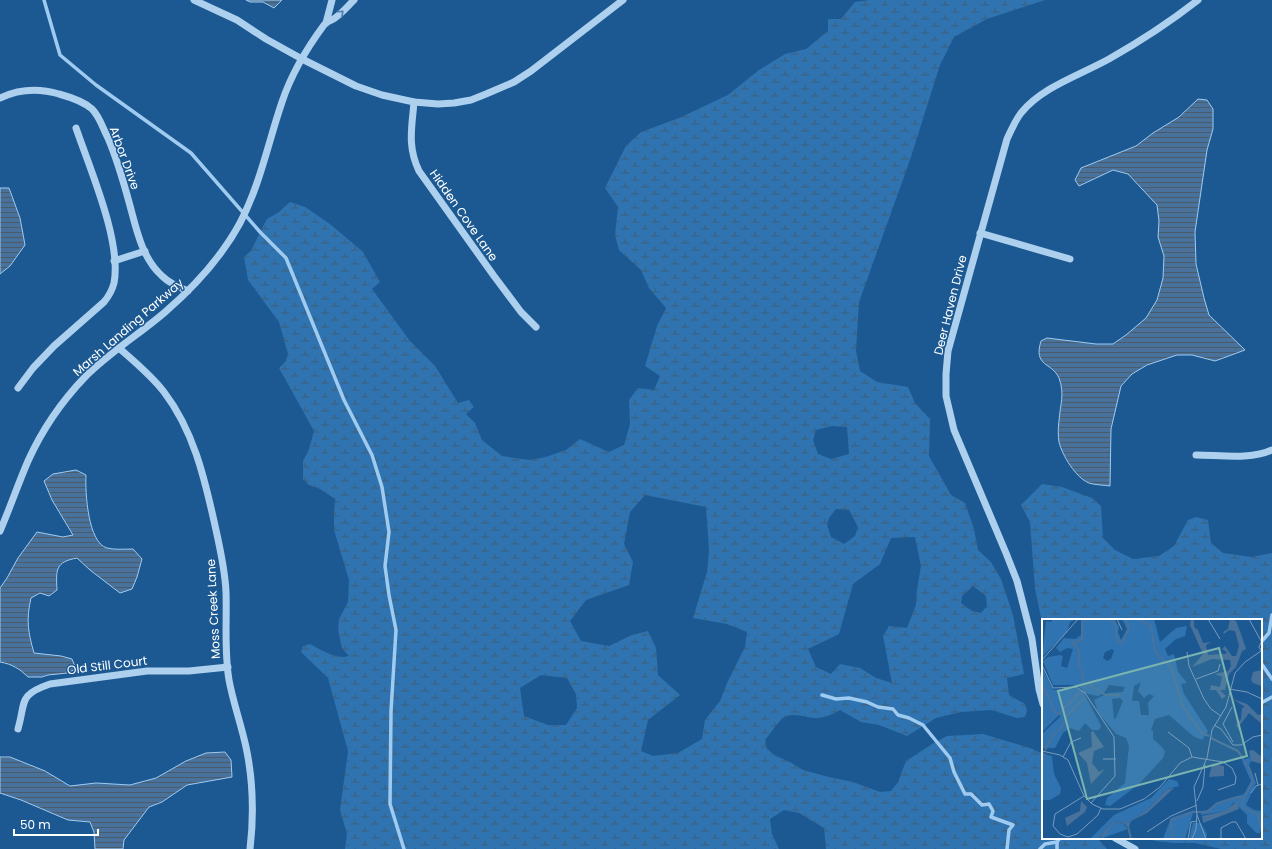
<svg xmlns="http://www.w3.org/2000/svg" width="1272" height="849" viewBox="0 0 1272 849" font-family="Poppins,sans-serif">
	<defs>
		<pattern id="wetland-marsh" width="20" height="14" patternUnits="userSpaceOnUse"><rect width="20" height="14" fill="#2f73b0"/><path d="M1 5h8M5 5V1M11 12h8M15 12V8" fill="none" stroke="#3f5e79"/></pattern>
		<pattern id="water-rules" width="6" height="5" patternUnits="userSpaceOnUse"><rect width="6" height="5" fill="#48729b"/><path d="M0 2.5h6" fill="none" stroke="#4a5b6c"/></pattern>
	</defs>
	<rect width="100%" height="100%" fill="#1c5992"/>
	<!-- wetland -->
	<g fill="url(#wetland-marsh)" fill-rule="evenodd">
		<path d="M869 0H1045L987 19 954 37 940 65 910 160 859 302 856 351 860 371 877 382 908 387 915 403 930 419 929 456 951 495 965 503 974 529 978 550 991 562 1001 579 1013 615 1024 674 1007 678 1009 695 1025 704 1027 711 1025 717 1017 718 991 710 961 712 936 718 907 736 879 725 861 722 840 710C833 714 825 718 817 718 806 718 792 711 783 718 776 724 771 733 765 740L767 749 776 756 790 762 803 770 829 777 853 782 880 792 891 791 898 782 906 761 932 744 947 736 983 734 1030 748 1043 754V838H1097L1107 849H826L824 828 799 813 784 810 770 819 772 834 779 849H345L347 834 340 810 348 751 328 678 301 652 303 646 310 644C321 650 337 660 349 656L342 648 338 630 339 619 348 602 349 580 334 530V515L335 499 320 489 309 485 303 479V461L309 449 314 431 279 368 286 361 288 354 279 322 248 280 244 257 251 251 260 232 267 219 279 212 290 202 305 207 330 224 363 252 380 282 372 289 410 341 435 366 458 403 469 400 474 407 466 414 475 423 482 440 502 456 529 460 546 457 566 450 580 439 609 452 624 445 630 424 629 400 638 388 654 390 660 376 645 366 657 326 666 308 649 288 641 270 619 250 615 235 618 207 605 188 626 146 641 132 679 118 728 95 759 70 785 54 806 49 828 31V19H841L855 2ZM832 426 847 427 849 454 831 459 818 454 813 440 816 430ZM645 495 706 507 709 550 707 572 693 618 727 624 747 632 745 647 728 681 720 701 705 720 702 739 678 753 653 756 641 751 648 720 680 695 658 675 656 648 648 631 632 635 609 646 581 641 570 621 586 600 629 585 633 562 624 544 630 512ZM836 509 849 510 858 527 855 536 844 544 831 537 827 525 829 518ZM915 537 921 566 917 589 916 605 907 628 889 626 883 636 892 683 876 678 860 668 840 664 831 674 816 667 808 649 839 634 853 584 880 564 891 538ZM973 586 986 596 987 606 981 613 972 611 961 603 962 596ZM541 675 567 678 576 694 577 708 566 725H548L524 716 520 688Z"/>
		<path d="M1042 484 1062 487 1092 498 1101 506 1103 538 1115 550 1133 559 1159 556 1174 546 1188 520 1196 517 1208 520 1211 543 1223 553 1252 557 1272 553V849H1221L1195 843H1174L1156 841 1146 838H1261V620H1043V627L1035 589 1030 522 1021 505Z"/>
	</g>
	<!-- water -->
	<g fill="url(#water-rules)" stroke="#a0cbf0">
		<path d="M246 0H282L274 8 263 2H250Z"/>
		<path d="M1198 99 1207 100 1213 109V129L1207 150 1195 232 1196 264 1204 298 1209 315 1245 350 1215 361 1192 355H1177L1147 365 1132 374 1121 386 1111 429 1110 486C1104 485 1095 485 1089 483 1076 478 1062 455 1059 442 1058 436 1058 427 1059 421 1060 405 1065 394 1059 378 1052 362 1033 367 1041 341L1047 338 1096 344H1113L1126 335 1146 318 1157 300 1163 278 1164 256 1158 237 1159 221 1157 205 1128 174 1113 170 1079 186 1075 180 1081 168 1136 146 1153 133 1179 117Z"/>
		<path d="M0 188H9L20 218 25 245 10 266 0 274Z"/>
		<path d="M76 470 86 475C85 492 88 543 107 548 115 550 125 549 133 549L142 559 137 577 132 589 120 593 90 570 77 558C55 562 56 570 57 590L49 596 40 593 31 598C26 620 28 632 34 653L61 656 72 659 76 669 67 673 48 675 42 677H28C20 669 12 664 0 662V588L7 578 18 558 37 532 63 537 73 535 52 500 44 481 53 474Z"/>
		<path d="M225 752 231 760 232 777 187 785 162 802 149 807 124 840 123 849H95L94 832 90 822 68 820 21 800 0 793V757H10L45 771 70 786 96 783 130 785 156 778 186 761 206 753Z"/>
	</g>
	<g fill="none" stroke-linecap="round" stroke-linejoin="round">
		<!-- stream -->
		<g stroke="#a0cbf0" stroke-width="3.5">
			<path d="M44 0 60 55 96 85 191 153 260 232 286 258 344 400 372 455 382 487 389 532 385 566 389 595 396 630 391 711 390 804 404 849"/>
			<path d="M1261 642 1269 633 1272 615"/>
			<path d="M1261 663 1272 679"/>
			<path d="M822 695 836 699 849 698 867 702 878 707 893 709 898 715 909 718 923 725 950 758 954 772 965 794H971L982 805 989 804 993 811 991 817 1013 825 1009 830 1007 849"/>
			<path d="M1261 703 1272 697"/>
			<path d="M1040 849 1045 844 1057 842"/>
			<path d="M1057 849V842L1060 838"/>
		</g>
		<!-- minor -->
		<g stroke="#add0ee" stroke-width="7">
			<path d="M194 0 237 20 266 39 302 59 356 86 382 95 414 102 438 104 454 103 471 100 486 94 514 82 531 71 623 0"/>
			<path d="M326 23 332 0"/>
			<path d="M0 98C19 89 39 88 59 94 70 97 83 101 92 109 100 117 103 129 108 138 117 159 123 180 129 202 136 227 141 257 162 276 169 283 178 287 188 291"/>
			<path d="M414 102C412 127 407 146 419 171L494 276 521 312 536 327"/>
			<path d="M980 233 1070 259"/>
			<path d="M114 261 145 251"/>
			<path d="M119 348C135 362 152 376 164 392 193 430 204 476 214 521 219 544 225 568 226 592 227 621 224 651 229 680 233 702 241 724 246 747 253 780 254 815 250 849"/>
			<path d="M18 388 33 368 54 346 104 302C109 296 112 291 114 283 122 242 90 169 76 128"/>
			<path d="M1196 455C1219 455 1251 460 1272 450"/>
			<path d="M0 531C10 508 18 484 28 461 42 430 62 401 85 377 109 353 138 335 164 313 193 288 221 258 240 223 260 185 268 143 282 102 291 75 307 48 324 25 327 21 331 21 335 18 342 13 348 6 354 0"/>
			<path d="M1043 704 1039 689 1032 639 1017 581 1006 553 954 430 946 396V374L948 351 1007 139C1011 130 1015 121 1021 113 1042 87 1080 75 1109 59 1139 42 1170 22 1198 0"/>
			<path d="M18 729C26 701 18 695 50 684L147 671H189L228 667"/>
			<path d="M1115 838 1135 849"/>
		</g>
	</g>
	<!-- one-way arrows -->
	<defs><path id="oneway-chevron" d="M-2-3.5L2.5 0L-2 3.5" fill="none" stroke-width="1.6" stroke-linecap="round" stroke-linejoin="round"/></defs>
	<use stroke="#487dae" href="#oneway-chevron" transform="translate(341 13) rotate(-43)"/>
	<g text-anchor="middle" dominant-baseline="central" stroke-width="3" stroke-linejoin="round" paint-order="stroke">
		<!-- street labels -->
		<g font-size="12" fill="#fff" stroke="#1c5992">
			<text transform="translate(125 158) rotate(70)">Arbor Drive</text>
			<text transform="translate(464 215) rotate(55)">Hidden Cove Lane</text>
			<text transform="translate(950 305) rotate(-76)">Deer Haven Drive</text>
			<text transform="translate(128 327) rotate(-41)">Marsh Landing Parkway</text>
			<text transform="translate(213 609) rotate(-93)">Moss Creek Lane</text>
			<text transform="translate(107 665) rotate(-7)">Old Still Court</text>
		</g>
	</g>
	<!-- overview -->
	<g transform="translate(1042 619)">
		<rect width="220" height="220" fill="#1c5992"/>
		<path d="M151 204H159L165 215 164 220H147Z" fill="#2f73b0"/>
		<path d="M11 0H34L28 3 25 13 0 38 4 2 9 3ZM39 0H71L77 7 76 13 79 21 85 10 80 0H112L118 23 134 9 145 7 143 17 134 20 123 30 126 37 132 35 136 53 145 64 139 65 142 75 166 112 160 121 151 117 127 96 113 100 109 111 111 112V120L120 128 123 133 121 139 97 165 68 187 63 186 65 179 83 164 87 127 84 119 74 115 56 93 52 81 66 74 81 73 83 68 67 66 62 74 56 77 42 74 59 107 57 111H50L43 104 37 112 28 109 21 114 13 129H0V115L18 98V95L0 113V48L11 71 33 69 42 72 34 66H11L1 42 6 38 18 36 21 37 19 47 25 49 31 30 25 29 18 33 14 29 22 19 33 20 39 16ZM70 30 72 32 69 40 65 42 61 39 63 33ZM99 63 96 72 102 79 107 75 112 77 106 84 107 96H99L97 82H90L92 67ZM78 79 81 82 74 99 72 100 70 80ZM0 134 10 137 12 155 19 169 18 175 8 181H0ZM208 138 209 142 207 146 214 164 204 186 212 191 220 192 218 214H214L205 204V196L192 183 184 192 159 196V192L166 191 175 183 202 175 209 162 200 142ZM127 160 135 162 137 167 125 170 105 191 85 204 82 202 71 203 55 220H48L72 196 109 179ZM152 191 143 220H121L129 199ZM80 203 86 210 58 220 71 205Z" fill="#2f73b0" fill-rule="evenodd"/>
		<path d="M149 0H152V8L156 11 161 24 169 23 164 26 166 36 183 35 185 33 180 30 183 27 190 37H194L197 27 193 12 187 11 182 15 181 13 186 10 188 0 194 2 199 15 204 30 200 32 194 48 187 55 183 71H178L184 77 180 80 174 71H168L169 66 178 68 180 58 173 55 186 52 189 47 188 41 170 40 150 48 161 35 148 6ZM220 51V67L211 64 209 61 211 53ZM191 80 205 85 216 96 220 95V105L207 94 198 106V113L194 106 199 100 200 89 203 88ZM51 112 62 128 52 132 50 144 57 153 63 150 49 165 45 144 36 134 50 128 49 113ZM211 131 220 138V145L209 142 207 132ZM170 145 182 147V157L167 158ZM132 169 105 194 89 202 87 207 90 220H88L85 207 80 203 71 205 63 216 55 220 71 203 82 202 85 204 105 191 125 170ZM39 182 45 188 43 193 25 207 23 199 38 192ZM195 182 197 190 161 204 160 197 183 192Z" fill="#48729b"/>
		<path fill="none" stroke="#48729b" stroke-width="2" d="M67 0 73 3 75 22 79 25 87 10 84 0M97 0 109 7 113 33 129 48 141 88 160 114 167 117M0 65 13 93 17 95 36 75 41 74M44 66 49 62V67L64 76H78M43 73 40 49 37 47V31L30 24 40 21V1L48 0M169 119 196 132 208 151 211 162 202 179M3 131 12 114 19 110 24 98 43 78M0 146 2 134M131 220 129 201 151 193H165L174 185 195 178 202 179 200 185 202 189 216 196 220 213"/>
		<path fill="none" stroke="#779bbe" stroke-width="1" d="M75 0 80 11M166 0 178 20M207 0 219 22M220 21 217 28 220 33M145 33 147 47 162 80 169 90 179 97M0 41 36 0M0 46 11 69 34 68 43 74 72 118 73 157 49 184M154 60 176 52 178 45M187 70 205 73 220 80M190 88 181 105 191 123M172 106 179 110 191 126H199L211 118 220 116M126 113 147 129 150 138M0 132 18 136 26 141 42 177 50 185 61 190H78L102 180 118 168 138 144 150 138 181 143 190 149 194 158 193 165 176 171M21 138 29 123 39 119M61 140H74M213 154 216 166M209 174 214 167 220 165M42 177 13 195 11 207 18 215 26 218 35 215 56 196 59 189M155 182 161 168 163 145M155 196 164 220M105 213 129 197 155 186M146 220 149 203 155 202M150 220 154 210 155 196 152 168 165 139 170 111 184 88 193 54 203 43 219 32M179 220V209L190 203H194L204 220"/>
		<path fill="#7bb4af" fill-opacity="0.15" stroke="#7bb4af" stroke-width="2" d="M177 29 205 137 45 180 16 72Z"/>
		<rect width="220" height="220" fill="none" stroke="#fff" stroke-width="2"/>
	</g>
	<!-- scale -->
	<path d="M14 829v6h84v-6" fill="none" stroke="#ffffff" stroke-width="2"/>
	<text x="20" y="829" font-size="12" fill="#ffffff" stroke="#1c5992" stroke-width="3" paint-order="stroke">50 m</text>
</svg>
